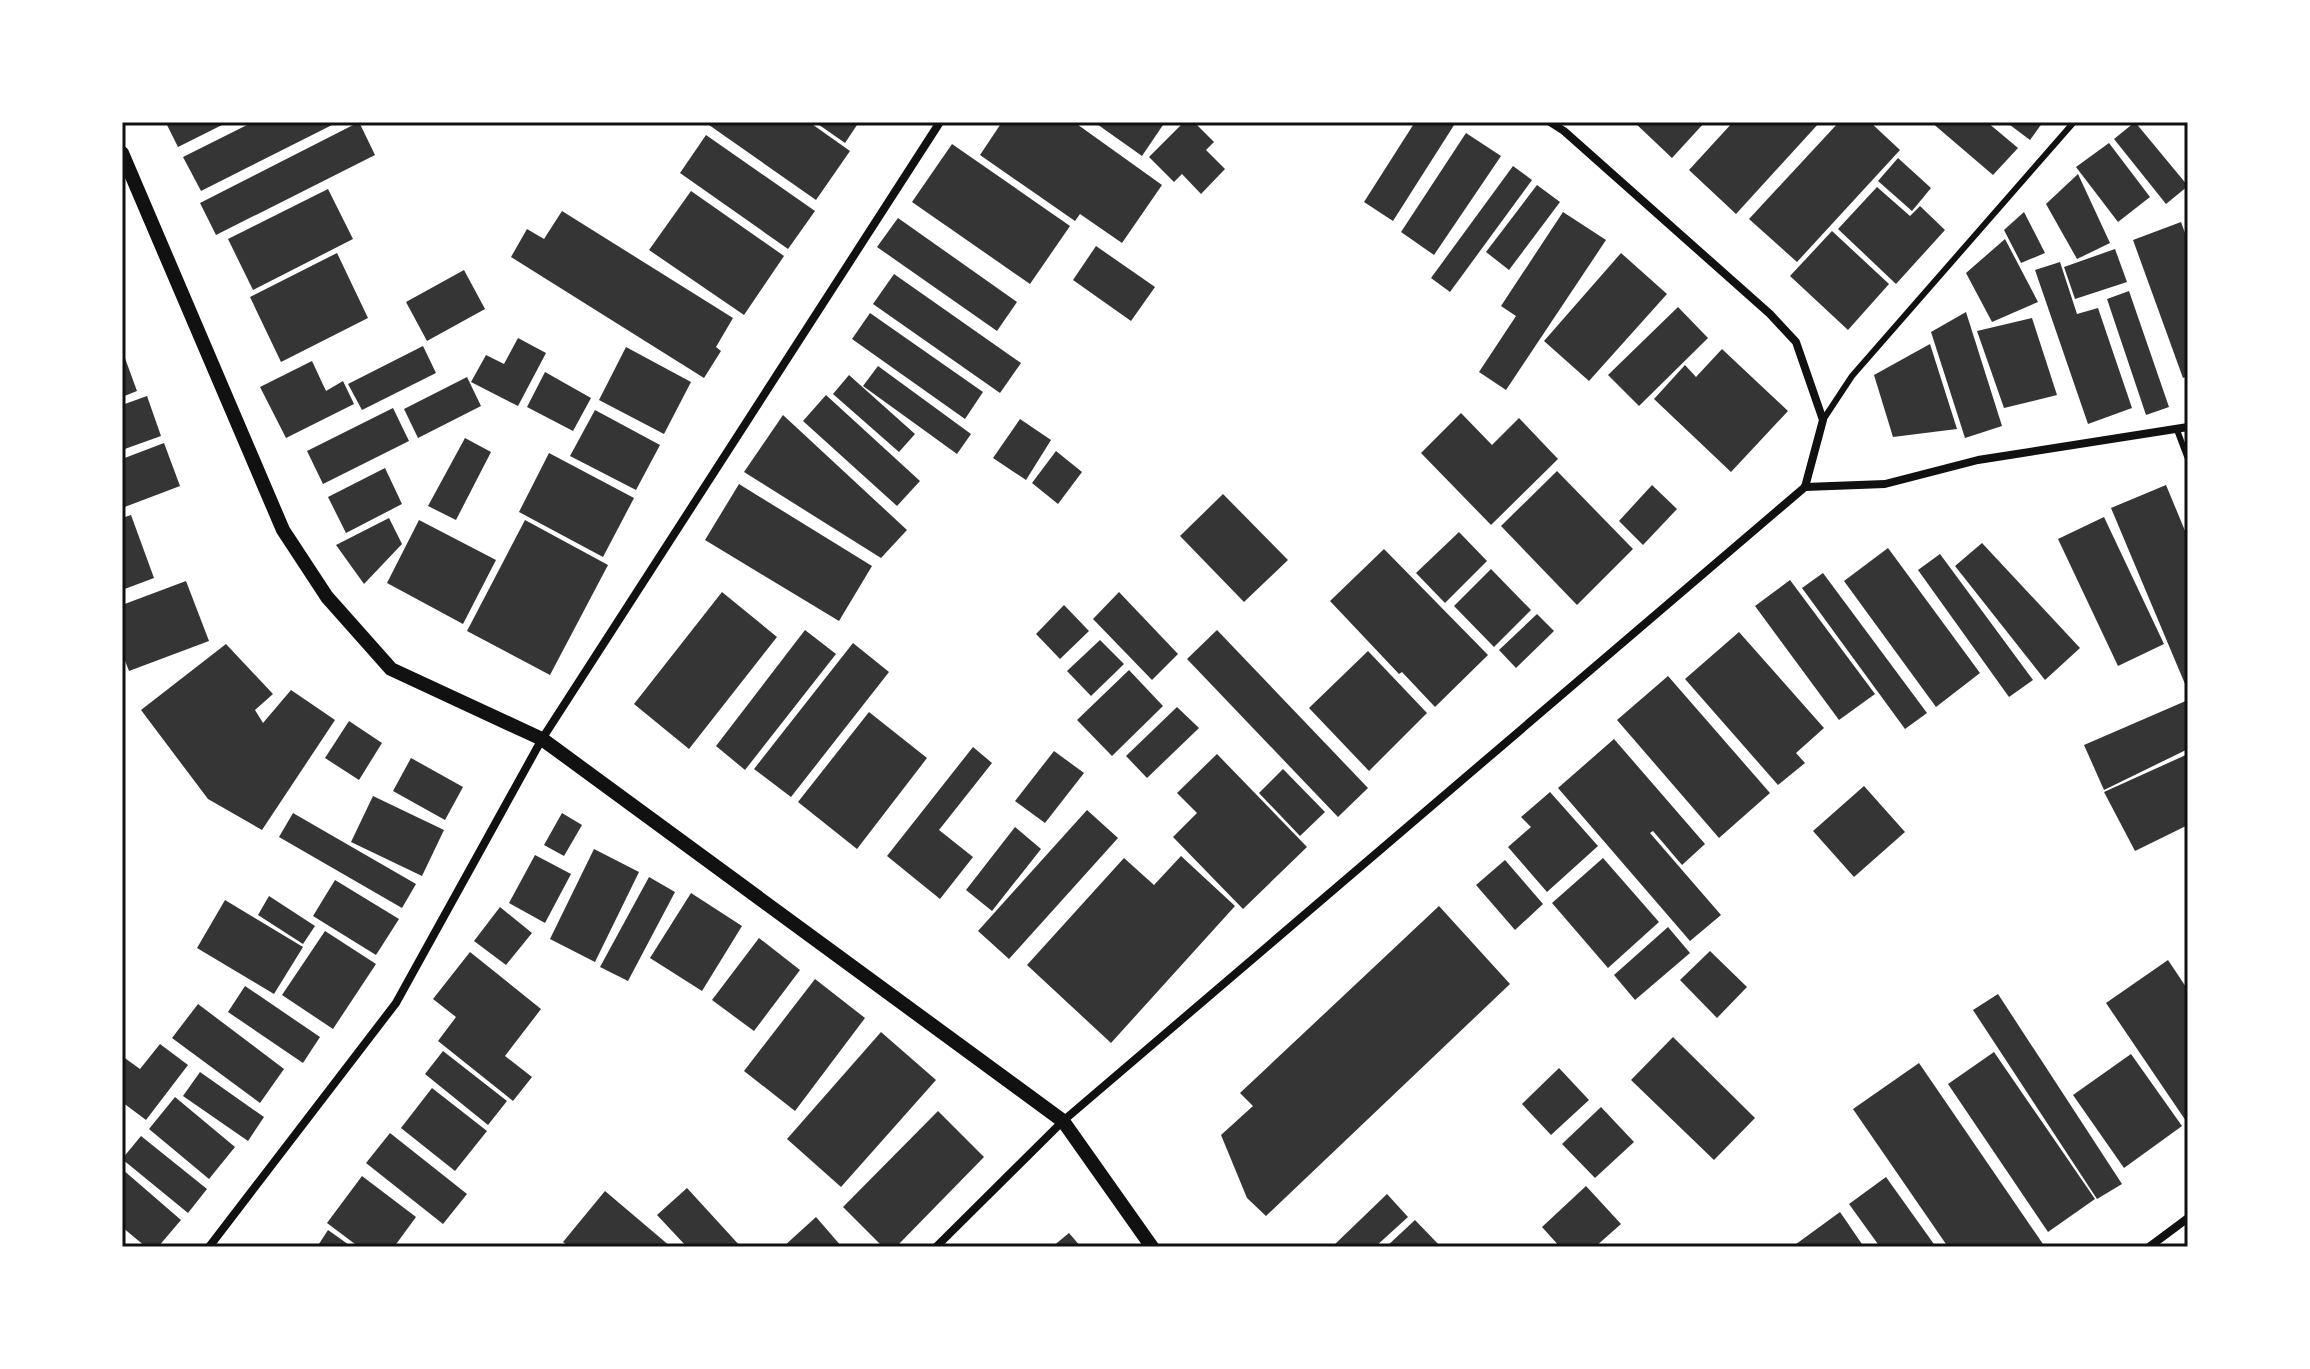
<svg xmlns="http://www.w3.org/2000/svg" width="2310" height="1369" viewBox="0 0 2310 1369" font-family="'Noto Sans',sans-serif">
	<rect width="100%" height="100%" fill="#fff"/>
	<!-- building -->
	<g fill="#353535">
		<path d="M169 122H228L178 147 166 123Z"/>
		<path d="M253 122H338L201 191 183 157Z"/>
		<path d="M359 122 375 155 216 235 200 203Z"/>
		<path d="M711 122H809L850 151 816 200 709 125Z"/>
		<path d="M815 122H859L845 143Z"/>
		<path d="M1002 122H1074L1162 185 1122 243 1080 214 1075 221 980 155Z"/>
		<path d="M1094 122H1165L1142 156Z"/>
		<path d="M1184 122H1194L1214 142 1206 150 1225 169 1201 194 1182 174 1174 182 1149 157Z"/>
		<path d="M1415 122H1456L1393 221 1364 202Z"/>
		<path d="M1634 122H1705L1672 158Z"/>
		<path d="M1733 122H1820L1736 214 1689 170Z"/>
		<path d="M1839 122H1870L1900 150 1797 262 1749 219Z"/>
		<path d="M1931 122H1987L2018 148 1993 175Z"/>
		<path d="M2006 122H2043L2030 140Z"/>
		<path d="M2135 122 2188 186 2166 204 2114 139Z"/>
		<path d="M1466 133 1501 156 1434 255 1401 232Z"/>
		<path d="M706 135 815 211 788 249 680 173Z"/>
		<path d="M2109 143 2150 197 2118 222 2076 167Z"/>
		<path d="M952 144 1070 226 1030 284 912 202Z"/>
		<path d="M1898 158 1931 188 1912 211 1878 181Z"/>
		<path d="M1513 166 1532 180 1450 292 1431 278Z"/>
		<path d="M2078 174 2110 243 2077 259 2046 204Z"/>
		<path d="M1537 185 1560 202 1509 270 1486 252Z"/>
		<path d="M1877 187 1910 216 1920 206 1945 230 1896 284 1838 229Z"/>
		<path d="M328 189 353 239 253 290 228 239Z"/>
		<path d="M691 191 784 256 744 315 649 250Z"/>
		<path d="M562 211 733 318 716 347 721 351 704 378 511 257 527 229 544 239Z"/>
		<path d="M1563 212 1606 240 1506 390 1479 372 1516 316 1501 306Z"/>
		<path d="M2024 212 2045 253 2021 263 2004 230Z"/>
		<path d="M898 218 1017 302 997 331 877 247Z"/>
		<path d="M2181 222 2188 241V376L2183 378 2133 240Z"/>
		<path d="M1832 231 1889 284 1848 330 1790 276Z"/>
		<path d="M2005 239 2038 302 1992 322 1966 273Z"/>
		<path d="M1096 246 1155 287 1131 321 1073 280Z"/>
		<path d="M2115 249 2127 282 2075 299 2064 267Z"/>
		<path d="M337 253 368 318 281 362 250 297Z"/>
		<path d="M1621 253 1667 294 1589 381 1544 341Z"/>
		<path d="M2060 262 2077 314 2098 308 2132 408 2088 424 2035 270Z"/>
		<path d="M464 270 485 309 427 341 406 302Z"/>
		<path d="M894 274 1021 363 1000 393 873 304Z"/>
		<path d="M2129 291 2169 407 2146 415 2107 299Z"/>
		<path d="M1678 307 1708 338 1639 406 1608 375Z"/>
		<path d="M1966 312 2002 426 1965 438 1931 332Z"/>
		<path d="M870 313 983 392 965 419 852 339Z"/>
		<path d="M2032 318 2057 395 2004 408 1977 331Z"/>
		<path d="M518 338 546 353 518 406 471 382 486 355 504 364Z"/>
		<path d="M1930 344 1957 429 1893 437 1874 375Z"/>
		<path d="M423 346 436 373 362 410 348 384Z"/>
		<path d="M626 347 691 382 664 434 599 400Z"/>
		<path d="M1722 349 1788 411 1731 472 1654 399 1685 365 1696 377Z"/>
		<path d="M122 350 137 391 122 397Z"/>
		<path d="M312 361 326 391 343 381 354 404 286 438 260 387Z"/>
		<path d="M878 366 971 434 957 454 863 386Z"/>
		<path d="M545 372 591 398 573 431 527 407Z"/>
		<path d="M849 375 915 434 899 452 833 394Z"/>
		<path d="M467 377 481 406 418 438 404 409Z"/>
		<path d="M826 395 920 481 897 506 803 421Z"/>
		<path d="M147 396 161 436 122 450V405Z"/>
		<path d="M393 408 409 441 323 484 307 451Z"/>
		<path d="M595 410 660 445 636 490 570 456Z"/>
		<path d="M1461 413 1492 445 1519 418 1558 459 1491 525 1421 453Z"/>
		<path d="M783 415 907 530 881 558 744 472Z"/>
		<path d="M1020 419 1051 440 1026 480 993 458Z"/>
		<path d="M465 438 491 452 456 520 428 506Z"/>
		<path d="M164 443 180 486 122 508V459Z"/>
		<path d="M1056 451 1082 472 1058 504 1032 483Z"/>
		<path d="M549 453 634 498 603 557 519 512Z"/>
		<path d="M385 468 402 504 346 533 328 497Z"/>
		<path d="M1557 471 1633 549 1577 605 1501 526Z"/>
		<path d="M739 484 872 566 839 621 705 540Z"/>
		<path d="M1652 485 1677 509 1643 545 1619 521Z"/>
		<path d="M2166 485 2188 538V682L2185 684 2111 508Z"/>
		<path d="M1223 494 1288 560 1244 602 1180 536Z"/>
		<path d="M131 515 154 578 122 590V518Z"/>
		<path d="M2104 517 2164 644 2118 666 2058 539Z"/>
		<path d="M389 518 402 544 364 584 336 545Z"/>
		<path d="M419 520 496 560 463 624 387 583Z"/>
		<path d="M525 520 608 565 550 675 467 631Z"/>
		<path d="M1459 532 1487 561 1445 603 1416 573Z"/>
		<path d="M1982 543 2080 648 2045 680 1955 566Z"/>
		<path d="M1888 548 1980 673 1936 707 1844 581Z"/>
		<path d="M1384 549 1488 655 1435 707 1402 672 1399 674 1330 601Z"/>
		<path d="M1940 554 2033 680 2009 697 1918 570Z"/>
		<path d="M1491 569 1531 610 1494 647 1454 606Z"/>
		<path d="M1823 573 1927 713 1905 729 1802 588Z"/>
		<path d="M1790 580 1875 694 1839 720 1755 606Z"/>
		<path d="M186 581 209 641 129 671 122 653V605Z"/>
		<path d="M722 592 777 637 689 749 634 704Z"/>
		<path d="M1119 592 1178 654 1152 680 1093 619Z"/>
		<path d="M1064 605 1089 631 1060 659 1036 634Z"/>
		<path d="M1537 614 1554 631 1516 668 1499 650Z"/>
		<path d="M805 630 836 654 745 770 716 746Z"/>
		<path d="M1217 630 1368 788 1338 817 1187 659Z"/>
		<path d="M1739 632 1824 728 1796 753 1805 763 1778 785 1685 679Z"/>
		<path d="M1100 640 1124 664 1091 696 1067 671Z"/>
		<path d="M853 643 889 672 791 797 754 769Z"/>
		<path d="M226 644 273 694 255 710 263 723 291 690 335 720 262 830 208 799 141 710Z"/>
		<path d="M1368 651 1427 713 1369 771 1309 708Z"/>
		<path d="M1129 670 1163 706 1112 756 1077 720Z"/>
		<path d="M1668 676 1770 793 1719 838 1617 720Z"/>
		<path d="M2188 700V749L2104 790 2084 745Z"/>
		<path d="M1177 707 1199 728 1147 778 1126 756Z"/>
		<path d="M869 712 927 758 857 849 798 802Z"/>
		<path d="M349 721 382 743 359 780 325 758Z"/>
		<path d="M1614 739 1705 844 1682 865 1653 831 1650 833 1721 915 1690 941 1558 788Z"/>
		<path d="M973 747 992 763 939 830 973 857 940 899 887 856Z"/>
		<path d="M1054 751 1084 773 1045 823 1015 801Z"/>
		<path d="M1217 754 1307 847 1243 909 1173 837 1197 813 1177 793Z"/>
		<path d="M2188 754V825L2135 851 2104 792Z"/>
		<path d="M411 758 463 787 445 820 393 791Z"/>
		<path d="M1283 769 1325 812 1300 836 1259 793Z"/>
		<path d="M1864 786 1905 832 1854 877 1813 831Z"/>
		<path d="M1550 792 1598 846 1547 892 1508 847 1531 827 1521 817Z"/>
		<path d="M373 796 444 830 422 876 351 842Z"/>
		<path d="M1087 810 1118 838 1009 959 978 931Z"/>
		<path d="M293 813 416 884 402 908 279 837Z"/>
		<path d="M562 813 582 825 564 856 544 845Z"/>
		<path d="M1015 827 1041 849 992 911 966 890Z"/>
		<path d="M594 849 639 872 595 962 550 939Z"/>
		<path d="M535 855 571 874 545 923 509 903Z"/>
		<path d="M1181 856 1235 906 1111 1043 1027 965 1124 858 1154 885Z"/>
		<path d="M1603 858 1659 922 1608 968 1552 903Z"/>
		<path d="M1505 860 1543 904 1515 930 1476 885Z"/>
		<path d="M649 877 675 892 628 981 600 967Z"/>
		<path d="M335 880 399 919 376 955 313 916Z"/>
		<path d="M691 893 742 926 702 991 650 958Z"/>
		<path d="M269 896 315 926 303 944 258 915Z"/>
		<path d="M225 900 303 947 274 994 197 948Z"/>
		<path d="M1439 906 1510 984 1266 1216 1247 1198 1221 1135 1253 1106 1240 1093Z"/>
		<path d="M500 907 532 933 506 965 474 941Z"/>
		<path d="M1668 927 1690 953 1635 1000 1614 975Z"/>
		<path d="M325 931 376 964 333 1029 282 995Z"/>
		<path d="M759 938 800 970 754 1031 712 1000Z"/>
		<path d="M1710 951 1747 987 1717 1018 1680 980Z"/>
		<path d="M470 952 541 1009 505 1056 532 1077 513 1101 438 1041 456 1017 433 999Z"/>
		<path d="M2168 960 2188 990V1124L2106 1003Z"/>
		<path d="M815 979 865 1018 795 1111 744 1071Z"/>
		<path d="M245 986 320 1037 303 1063 228 1012Z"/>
		<path d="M1998 994 2122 1184 2097 1199 1973 1010Z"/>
		<path d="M198 1004 284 1069 260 1103 172 1038Z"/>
		<path d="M881 1032 936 1080 841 1187 787 1139Z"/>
		<path d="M1673 1037 1755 1118 1714 1160 1631 1080Z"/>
		<path d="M160 1044 188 1065 146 1120 122 1102V1056L140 1069Z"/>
		<path d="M443 1051 507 1101 488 1125 425 1074Z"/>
		<path d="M1994 1052 2095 1199 2048 1232 1948 1084Z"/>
		<path d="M2131 1054 2182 1126 2124 1168 2073 1095Z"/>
		<path d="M1919 1063 2045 1247H1948L1853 1109Z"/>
		<path d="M1559 1068 1589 1100 1551 1135 1522 1104Z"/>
		<path d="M200 1072 264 1117 248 1141 183 1096Z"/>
		<path d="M432 1088 487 1131 455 1171 401 1128Z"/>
		<path d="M175 1097 235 1147 209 1179 149 1129Z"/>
		<path d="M1601 1107 1634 1142 1595 1178 1562 1144Z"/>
		<path d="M938 1111 984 1157 896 1247H883L843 1207Z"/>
		<path d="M390 1133 467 1194 443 1224 366 1163Z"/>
		<path d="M141 1136 207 1189 188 1213 122 1159Z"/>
		<path d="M122 1169 181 1220 158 1247H146L122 1227Z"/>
		<path d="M362 1176 416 1217 394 1247H359L327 1223Z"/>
		<path d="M1886 1177 1936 1247H1880L1849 1204Z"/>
		<path d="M1586 1186 1621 1224 1595 1247H1560L1542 1227Z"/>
		<path d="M687 1188 741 1247H687L657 1215Z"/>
		<path d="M605 1191 671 1247H569L563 1242Z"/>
		<path d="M1387 1194 1408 1217 1375 1247H1332Z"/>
		<path d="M1840 1212 1864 1247H1792Z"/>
		<path d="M816 1217 842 1247H783Z"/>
		<path d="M1415 1220 1441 1247H1386Z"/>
		<path d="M328 1230 352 1247H317Z"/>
		<path d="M1069 1233 1081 1247H1052Z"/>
	</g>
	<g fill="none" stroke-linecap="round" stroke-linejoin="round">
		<!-- service -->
		<g stroke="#111" stroke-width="6">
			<path d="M1823 420 1852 376 2074 122"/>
			<path d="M2177 430 2188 459"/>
		</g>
		<!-- minor -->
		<g stroke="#111" stroke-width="8">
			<path d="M1550 122 1564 131 1770 314 1796 342 1823 420 1805 487"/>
			<path d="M1805 487 1885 484 1978 460 2188 427"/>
			<path d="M209 1247 396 1003 542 739 940 122"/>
			<path d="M936 1247 1063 1121 1805 487"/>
			<path d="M2149 1247 2188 1218"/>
		</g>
		<!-- tertiary -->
		<path stroke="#111" stroke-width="14" d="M122 153 283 530 327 597 391 669 542 739 1063 1121 1152 1247"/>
	</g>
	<!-- border -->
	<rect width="2310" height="1369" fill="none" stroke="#ffffff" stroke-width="248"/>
	<rect x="124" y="124" width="2062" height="1121" fill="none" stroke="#111" stroke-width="3"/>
</svg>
